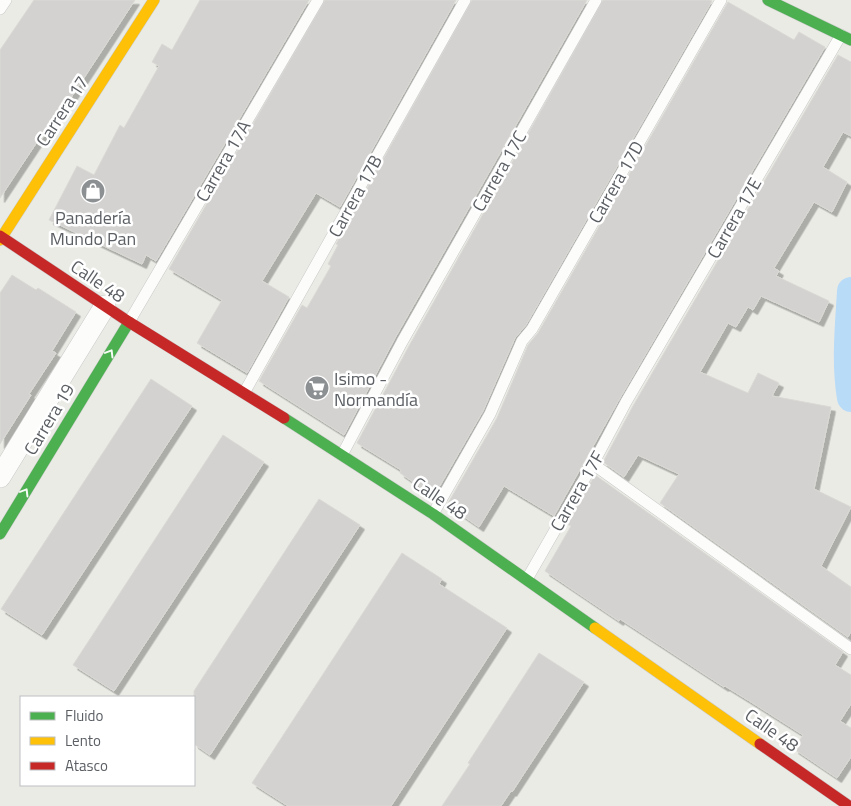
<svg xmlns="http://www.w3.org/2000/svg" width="851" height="806" viewBox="0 0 851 806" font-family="'Titillium Web',sans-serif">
	<defs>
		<filter id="shadow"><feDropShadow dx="4.5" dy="4.5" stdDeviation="0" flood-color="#0004"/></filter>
	</defs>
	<rect width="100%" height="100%" fill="#ebebe6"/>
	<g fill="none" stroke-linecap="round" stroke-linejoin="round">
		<!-- canal -->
		<path stroke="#b8dbf8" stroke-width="28" d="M851 291C849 326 845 363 851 398"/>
	</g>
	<!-- building -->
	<g fill="#d3d2d0" stroke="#dad9d5" filter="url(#shadow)">
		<path d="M34 0H135L61 113 60 112 41 140 39 139 0 198V50Z"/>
		<path d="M200 0H309L156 261 146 255 142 264 49 220 77 166 94 175 120 125 124 128 159 66 152 62 162 44 172 50Z"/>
		<path d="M325 0H456L340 207 316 193 262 281 289 297 247 373 197 343 222 300 169 269Z"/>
		<path d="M472 0H587L395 338 344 435 259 381 302 305 307 308 331 266 328 264 338 245 336 244Z"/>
		<path d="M603 0H709L712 1 526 325 515 338 483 411 434 496 400 473 401 470 357 443 409 346Z"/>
		<path d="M728 2 794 40 799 32 825 47 620 398 554 516 504 486 479 527 447 505 497 418 528 345 538 333Z"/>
		<path d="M838 55 851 62V136L843 132 823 167 847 182 832 212 814 202 774 268 779 271 776 276 829 301 819 322 761 296 753 310 748 307 736 327 728 323 700 372 748 393 758 373 779 383 772 396 831 407 814 489 851 507 821 566 851 587V632L848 637 660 503 679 474 638 455 624 477 603 462 633 406Z"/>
		<path d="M12 275 36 290 38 288 76 312 52 351 56 353 29 394 31 395 0 444V293Z"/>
		<path d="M151 379 192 406 42 635 1 609Z"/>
		<path d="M223 435 264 462 114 691 73 665Z"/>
		<path d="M595 475 843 652 835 665 851 675V704L840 721 851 728V757L837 778 794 749 803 735 751 702 725 686 724 687 620 619 619 621 545 571 571 526 567 524Z"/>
		<path d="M319 499 360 525 210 755 194 744V691Z"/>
		<path d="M402 553 442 579 439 584 507 628 391 806H288L252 783Z"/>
		<path d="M539 653 584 682 512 792 511 791 501 806H442L470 764 468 763Z"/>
	</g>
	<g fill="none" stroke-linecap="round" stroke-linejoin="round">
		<defs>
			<g id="lane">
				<path d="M0 9 6 0"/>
				<path d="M129 322 318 0"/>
				<path d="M244 393 465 0"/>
				<path d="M342 455 402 342 596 0"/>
				<path d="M593 464 851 649"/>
				<path d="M433 514 490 414 522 341 532 329 721 0"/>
				<path d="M527 579 593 464 626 402 841 35"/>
			</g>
			<path id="street" d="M0 477 105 306"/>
			<g id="fast">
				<path d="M768 0 851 40"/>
				<path d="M284 418 433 514 595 628"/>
				<path d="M0 534 129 322"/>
			</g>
			<g id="slow">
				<path d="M0 240 154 0"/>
				<path d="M595 628 760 744"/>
			</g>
			<g id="jam">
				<path d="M0 236 129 322 284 418"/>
				<path d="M760 744 849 806"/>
			</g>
		</defs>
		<!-- lane casing -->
		<use href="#lane" stroke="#c8c9c8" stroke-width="12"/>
		<!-- street casing -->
		<use href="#street" stroke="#c8c9c8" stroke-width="22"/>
		<!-- fast casing -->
		<use href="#fast" stroke="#c9c9c9" stroke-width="12"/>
		<!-- slow casing -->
		<use href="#slow" stroke="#c9c9c9" stroke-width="12"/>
		<!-- jam casing -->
		<use href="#jam" stroke="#c9c9c9" stroke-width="12"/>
		<!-- lane -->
		<use href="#lane" stroke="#fcfcfb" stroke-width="11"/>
		<!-- street -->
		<use href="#street" stroke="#fcfcfb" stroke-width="21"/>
		<!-- fast -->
		<use href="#fast" stroke="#4caf50" stroke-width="11"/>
		<!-- slow -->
		<use href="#slow" stroke="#ffc107" stroke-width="11"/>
		<!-- jam -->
		<use href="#jam" stroke="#c62828" stroke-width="11"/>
	</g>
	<!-- one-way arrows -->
	<defs><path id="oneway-chevron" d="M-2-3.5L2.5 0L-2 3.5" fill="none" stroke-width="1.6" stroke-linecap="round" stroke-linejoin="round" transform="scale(1.25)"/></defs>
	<g stroke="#f6fbf6">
		<use href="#oneway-chevron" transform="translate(110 353) rotate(-59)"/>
		<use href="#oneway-chevron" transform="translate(25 492) rotate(-59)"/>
	</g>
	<!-- icons -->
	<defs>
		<symbol id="shop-disc" viewBox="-11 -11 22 22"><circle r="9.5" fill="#8d9092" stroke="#fff"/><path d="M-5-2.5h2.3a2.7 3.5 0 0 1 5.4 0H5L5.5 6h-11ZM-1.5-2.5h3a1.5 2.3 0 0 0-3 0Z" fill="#fff"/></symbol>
		<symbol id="supermarket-disc" viewBox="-11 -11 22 22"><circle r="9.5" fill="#8d9092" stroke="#fff"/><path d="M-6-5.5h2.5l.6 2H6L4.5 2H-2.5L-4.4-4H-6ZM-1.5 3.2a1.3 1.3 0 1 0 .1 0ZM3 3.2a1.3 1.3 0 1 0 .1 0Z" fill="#fff"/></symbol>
	</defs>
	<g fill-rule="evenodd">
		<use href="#shop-disc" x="79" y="177" width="28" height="28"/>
		<use href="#supermarket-disc" x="303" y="374" width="28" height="28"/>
	</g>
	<g text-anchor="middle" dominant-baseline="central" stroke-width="5" stroke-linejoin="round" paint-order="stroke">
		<!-- street labels -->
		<g font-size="18" fill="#5b5f64" stroke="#fff">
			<text transform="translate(62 111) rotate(-57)">Carrera 17</text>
			<text transform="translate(223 161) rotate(-60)">Carrera 17A</text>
			<text transform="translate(499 171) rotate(-60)">Carrera 17C</text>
			<text transform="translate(616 182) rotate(-60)">Carrera 17D</text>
			<text transform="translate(355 196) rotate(-61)">Carrera 17B</text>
			<text transform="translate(734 218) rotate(-60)">Carrera 17E</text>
			<text transform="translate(98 281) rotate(34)">Calle 48</text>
			<text transform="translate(49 419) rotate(-59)">Carrera 19</text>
			<text transform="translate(577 491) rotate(-60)">Carrera 17F</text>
			<text transform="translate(440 498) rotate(34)">Calle 48</text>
			<text transform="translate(772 730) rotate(35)">Calle 48</text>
		</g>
		<!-- poi labels -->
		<g font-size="18" fill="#5b5f64" stroke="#fff">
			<text x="93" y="217">Panadería<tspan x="93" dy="21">Mundo Pan</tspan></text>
			<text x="334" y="378" text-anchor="start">Isimo -<tspan x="334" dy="21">Normandía</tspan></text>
		</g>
	</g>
	<!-- legend -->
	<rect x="20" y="696" width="175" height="90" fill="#ffffff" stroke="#bdbfc1"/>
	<rect x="30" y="712" width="25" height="8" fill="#4caf50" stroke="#bdbfc1"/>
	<text x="65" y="721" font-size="15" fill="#5b5f64">Fluido</text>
	<rect x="30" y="737" width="25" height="8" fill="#ffc107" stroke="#bdbfc1"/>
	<text x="65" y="746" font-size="15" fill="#5b5f64">Lento</text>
	<rect x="30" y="762" width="25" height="8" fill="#c62828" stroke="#bdbfc1"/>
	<text x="65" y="771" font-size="15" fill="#5b5f64">Atasco</text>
</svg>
